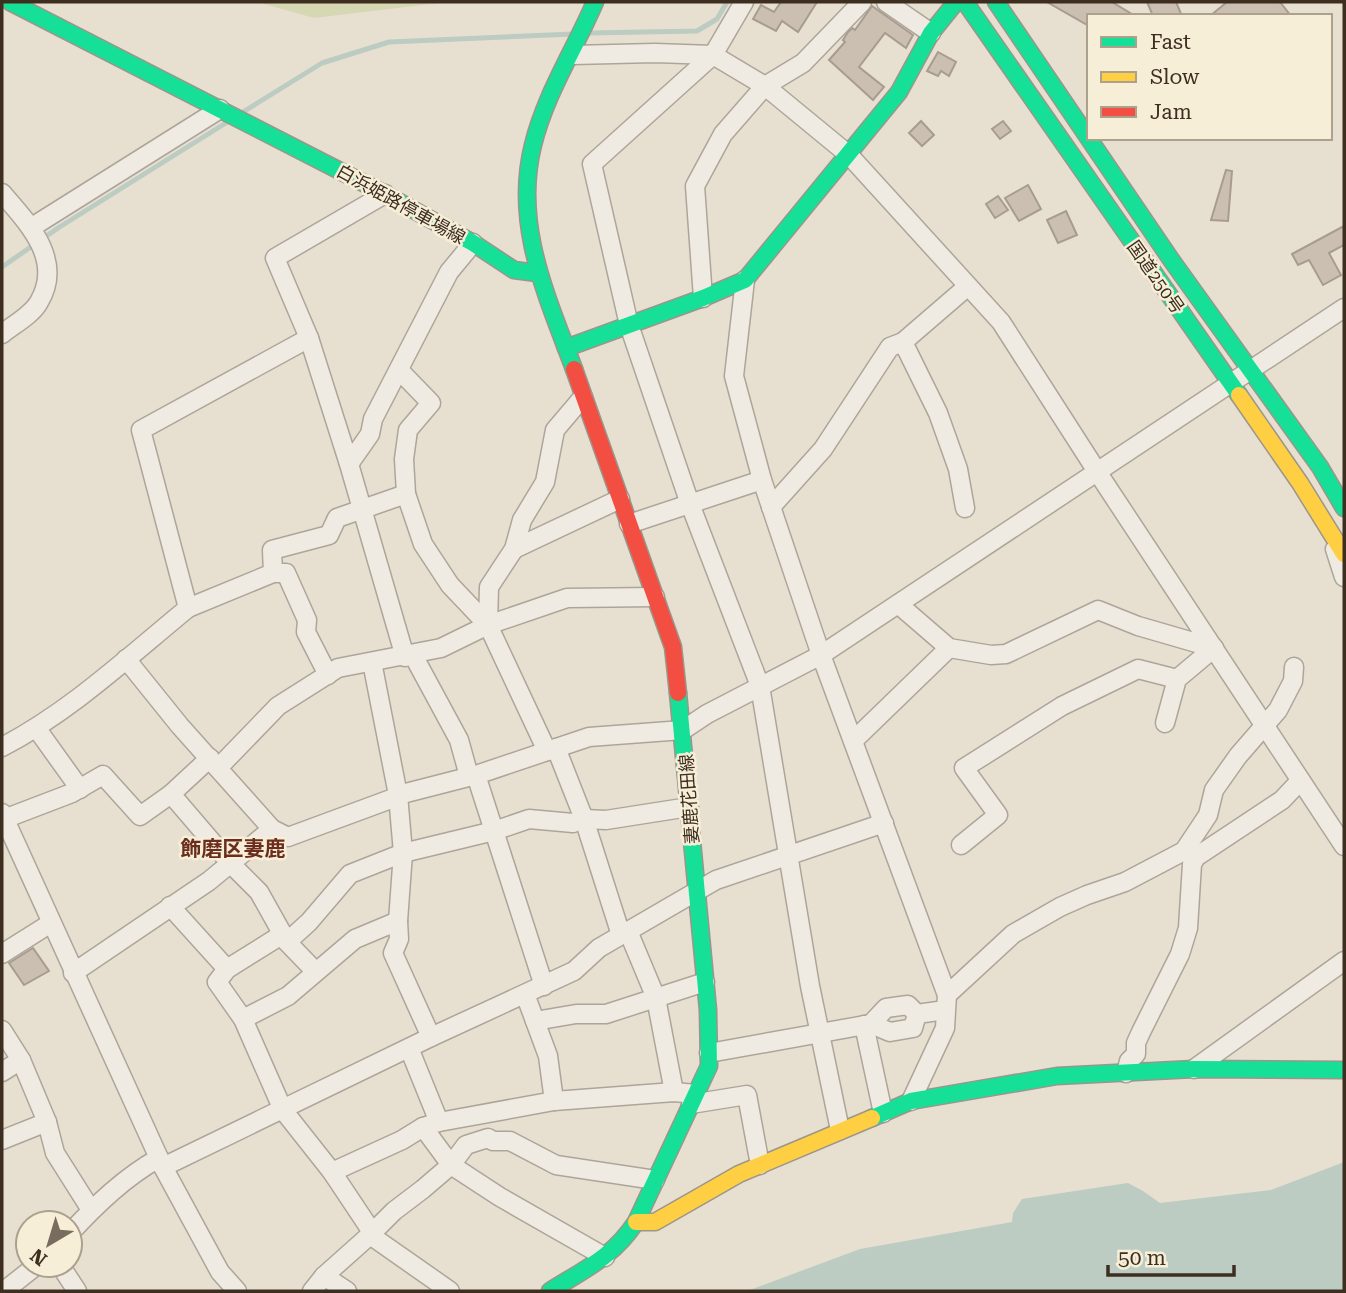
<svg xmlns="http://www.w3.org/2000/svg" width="1346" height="1293" viewBox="0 0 1346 1293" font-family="'Roboto Serif','Noto Sans JP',serif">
	<rect width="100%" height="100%" fill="#e7e0d1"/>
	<!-- green -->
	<path fill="#d6d7b3" d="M257 2H448L314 18Z"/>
	<!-- water -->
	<path fill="#bcccc2" d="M1344 1162V1291H747L860 1249 1012 1222 1013 1213 1022 1199 1128 1183 1143 1191 1160 1203 1271 1190Z"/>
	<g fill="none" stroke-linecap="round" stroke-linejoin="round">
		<!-- stream -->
		<g stroke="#bcccc2" stroke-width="5">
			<path d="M589 33 697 31 717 19 727 2"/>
			<path d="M243 112 322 63 389 42 573 34"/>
			<path d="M2 267 58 228 229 121"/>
		</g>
	</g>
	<!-- building -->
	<g fill="#cbbfb2" stroke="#a89c90" stroke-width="2">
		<path d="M781 2H817L798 32 782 21 776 31 753 19 761 5 774 12Z"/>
		<path d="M1047 2H1112L1135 16H1089V26Z"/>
		<path d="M1147 2H1176L1182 16H1153Z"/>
		<path d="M1227 2H1280L1291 16H1210Z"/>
		<path d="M872 6 913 35 906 48 885 33 859 67 884 87 873 100 829 60 845 42 843 40 848 32 852 28 855 30Z"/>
		<path d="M938 52 956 62 949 76 941 71 938 76 927 71Z"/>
		<path d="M921 121 934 135 922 146 909 133Z"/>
		<path d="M1003 121 1011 131 1000 139 992 129Z"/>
		<path d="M1226 170 1232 171 1228 221 1211 220Z"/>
		<path d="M1028 185 1041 209 1019 221 1005 198Z"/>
		<path d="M998 196 1008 210 995 218 986 204Z"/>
		<path d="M1066 211 1077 235 1058 243 1047 220Z"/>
		<path d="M1344 226V245L1329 253 1341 275 1323 285 1309 260 1298 265 1292 254Z"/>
		<path d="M33 948 49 971 24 985 9 963Z"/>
	</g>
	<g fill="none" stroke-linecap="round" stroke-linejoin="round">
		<defs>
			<g id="street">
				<path d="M744 2 713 55 592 164 629 325 690 504 760 686 810 986 840 1130"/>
				<path d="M886 2 931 33"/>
				<path d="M572 55 655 53 713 55 765 86 849 155 1001 322 1098 473 1344 846"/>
				<path d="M2 193C28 223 64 260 39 302 32 315 13 325 2 334"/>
				<path d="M385 194 275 258 309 338 349 464 405 657"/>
				<path d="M32 227 220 109"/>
				<path d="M745 280 734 376 762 480 821 655 947 995 945 1028 911 1101"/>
				<path d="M703 298 695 186 723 134 765 86 803 63 862 2"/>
				<path d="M903 342 938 413 958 469 965 508"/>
				<path d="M399 370 431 403 408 430 404 459 406 494 423 544 450 585 488 625 547 751"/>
				<path d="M349 464 370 434 373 419 449 272 473 243"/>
				<path d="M771 507 823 449 890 347 903 342 968 286"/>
				<path d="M629 524 762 480"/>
				<path d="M514 549 620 499"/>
				<path d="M1335 549 1344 577"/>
				<path d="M273 573 272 550 329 535 337 518 406 494"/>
				<path d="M898 604 949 648 991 655 1006 654 1098 610 1138 626 1214 648"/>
				<path d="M188 608 273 573H286L307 620 306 632 328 675"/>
				<path d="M488 625 489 587 514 549 522 520 545 482 555 430 583 397"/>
				<path d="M413 655 459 740 469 776"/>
				<path d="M126 659 180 726 272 829 288 837 391 799 398 795 476 775 589 737 683 730 707 714 821 655 1344 308"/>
				<path d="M372 662 398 795 403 853 398 921 399 939 393 953 431 1037"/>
				<path d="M1165 723 1177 679 1214 648"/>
				<path d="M37 729 80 789"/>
				<path d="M853 741 949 648"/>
				<path d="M2 747C71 711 127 658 188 608L141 430 309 338"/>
				<path d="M556 748 584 819 621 935"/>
				<path d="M219 767 278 706 338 668 441 648 488 625 567 598 655 597"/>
				<path d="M476 775 544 986"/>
				<path d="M171 794 231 864 259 892 287 942 315 971"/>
				<path d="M2 813 163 1167 220 1272 237 1291"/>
				<path d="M4 819 72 793 103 775 140 816 171 794 210 758"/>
				<path d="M961 845 998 815 964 768 1062 706 1138 669 1177 679"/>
				<path d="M170 906 227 969 217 982 243 1019 283 1110 332 1172 372 1232"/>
				<path d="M628 931 656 998 674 1092"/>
				<path d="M287 942 309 922 350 874 403 853 494 831 529 819 573 823 584 819 606 820 689 807"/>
				<path d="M2 954 51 923"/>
				<path d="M227 969 283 934"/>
				<path d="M73 973 209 881 272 829"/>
				<path d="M525 994 548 1056 554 1101"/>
				<path d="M947 995 1013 934 1060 907 1087 895 1125 882 1184 851 1208 815 1214 790 1238 756 1278 710 1293 681 1294 667"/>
				<path d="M243 1019 288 996 355 939 398 921"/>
				<path d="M535 1021 576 1014H606L705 982"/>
				<path d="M871 1024 886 1008 908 1005 917 1014"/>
				<path d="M864 1025 883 1113"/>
				<path d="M2 1030 21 1060 47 1122 55 1153 91 1210"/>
				<path d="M409 1048 439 1122"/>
				<path d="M709 1053 871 1024 890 1032 913 1028 917 1014 945 1010"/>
				<path d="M1194 1069 1344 961"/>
				<path d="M2 1072 21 1060"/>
				<path d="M1126 1073 1129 1061 1136 1054V1043L1141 1032 1180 954 1188 928 1192 864 1196 857 1282 800 1300 781"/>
				<path d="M691 1104 747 1095 760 1165"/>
				<path d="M423 1127 451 1165 500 1197 605 1257"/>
				<path d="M2 1140 47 1122"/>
				<path d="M163 1167 431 1037 574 971 599 948 716 880 884 823"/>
				<path d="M332 1172 402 1140 423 1127 439 1122 554 1101 674 1092 696 1094"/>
				<path d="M70 1233C97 1204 125 1177 159 1158"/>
				<path d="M370 1235 450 1291"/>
				<path d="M60 1265 77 1291"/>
				<path d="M324 1276 347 1291"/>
				<path d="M4 1291 37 1265"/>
				<path d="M312 1291 324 1276 370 1235 394 1211 423 1189 451 1165 466 1145 488 1138 493 1141H510L556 1165 655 1180"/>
			</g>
			<g id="fast">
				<path d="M10 2 385 194 473 243 514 270 537 273"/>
				<path d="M965 2 1239 395"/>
				<path d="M996 2 1172 261 1320 467 1344 508"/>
				<path d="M566 348 703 298 745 280 899 92 931 33 956 2"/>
				<path d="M574 369C547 296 513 225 533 145 545 95 575 49 595 2"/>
				<path d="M872 1118 911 1101 1057 1076 1194 1069 1344 1070"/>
				<path d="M550 1291C585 1269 613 1257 636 1222L709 1066 708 1010 678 693"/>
			</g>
			<g id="slow">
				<path d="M1239 395 1300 483 1344 554"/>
				<path d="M636 1222H655L739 1174 872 1118"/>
			</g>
			<path id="jam" d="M574 369 673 647 678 693"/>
		</defs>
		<!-- street casing -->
		<use href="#street" stroke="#ada599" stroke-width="21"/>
		<!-- fast casing -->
		<use href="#fast" stroke="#9c958a" stroke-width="19"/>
		<!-- slow casing -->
		<use href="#slow" stroke="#9c958a" stroke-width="19"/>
		<!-- jam casing -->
		<use href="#jam" stroke="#9c958a" stroke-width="19"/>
		<!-- street -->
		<use href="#street" stroke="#efebe3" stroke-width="18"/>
		<!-- fast -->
		<use href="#fast" stroke="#16e098" stroke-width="16"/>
		<!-- slow -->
		<use href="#slow" stroke="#ffcf43" stroke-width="16"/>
		<!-- jam -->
		<use href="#jam" stroke="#f24e42" stroke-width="16"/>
	</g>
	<g text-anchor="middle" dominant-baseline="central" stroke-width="5" stroke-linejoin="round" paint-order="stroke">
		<!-- street labels -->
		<g font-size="18" fill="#3d2e20" stroke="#f7eed8">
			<text transform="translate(401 204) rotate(29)">白浜姫路停車場線</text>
			<text transform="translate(1156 277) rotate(55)">国道250号</text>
			<text transform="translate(689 799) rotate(-94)">妻鹿花田線</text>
		</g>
		<!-- quarter labels -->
		<g font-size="21" font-weight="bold" fill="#6b2e1e" stroke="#f7eed8">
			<text x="233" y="849">飾磨区妻鹿</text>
		</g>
	</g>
	<!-- border -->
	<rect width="1346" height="1293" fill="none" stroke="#3d2e20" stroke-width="7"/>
	<!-- legend -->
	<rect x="1087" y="14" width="245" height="126" fill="#f7eed8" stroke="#ada18e" stroke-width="2"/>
	<rect x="1101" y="37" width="35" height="10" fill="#16e098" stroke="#ada18e" stroke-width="2"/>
	<text x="1150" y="49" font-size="21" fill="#3d2e20">Fast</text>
	<rect x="1101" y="72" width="35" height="10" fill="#ffcf43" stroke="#ada18e" stroke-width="2"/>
	<text x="1150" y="84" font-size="21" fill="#3d2e20">Slow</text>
	<rect x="1101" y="107" width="35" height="10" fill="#f24e42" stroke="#ada18e" stroke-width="2"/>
	<text x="1150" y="119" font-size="21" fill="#3d2e20">Jam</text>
	<!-- north arrow -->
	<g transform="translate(49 1244) rotate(218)"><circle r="33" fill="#f7eed8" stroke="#ada18e" stroke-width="2"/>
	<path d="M0-5L12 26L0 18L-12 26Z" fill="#786c5e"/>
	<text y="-10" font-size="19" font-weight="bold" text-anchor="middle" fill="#3d2e20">N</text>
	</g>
	<!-- scale -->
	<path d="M1108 1265v10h126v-10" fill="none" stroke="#3d2e20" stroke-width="3.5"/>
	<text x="1118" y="1265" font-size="21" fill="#3d2e20" stroke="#f7eed8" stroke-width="5" paint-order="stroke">50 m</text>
</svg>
